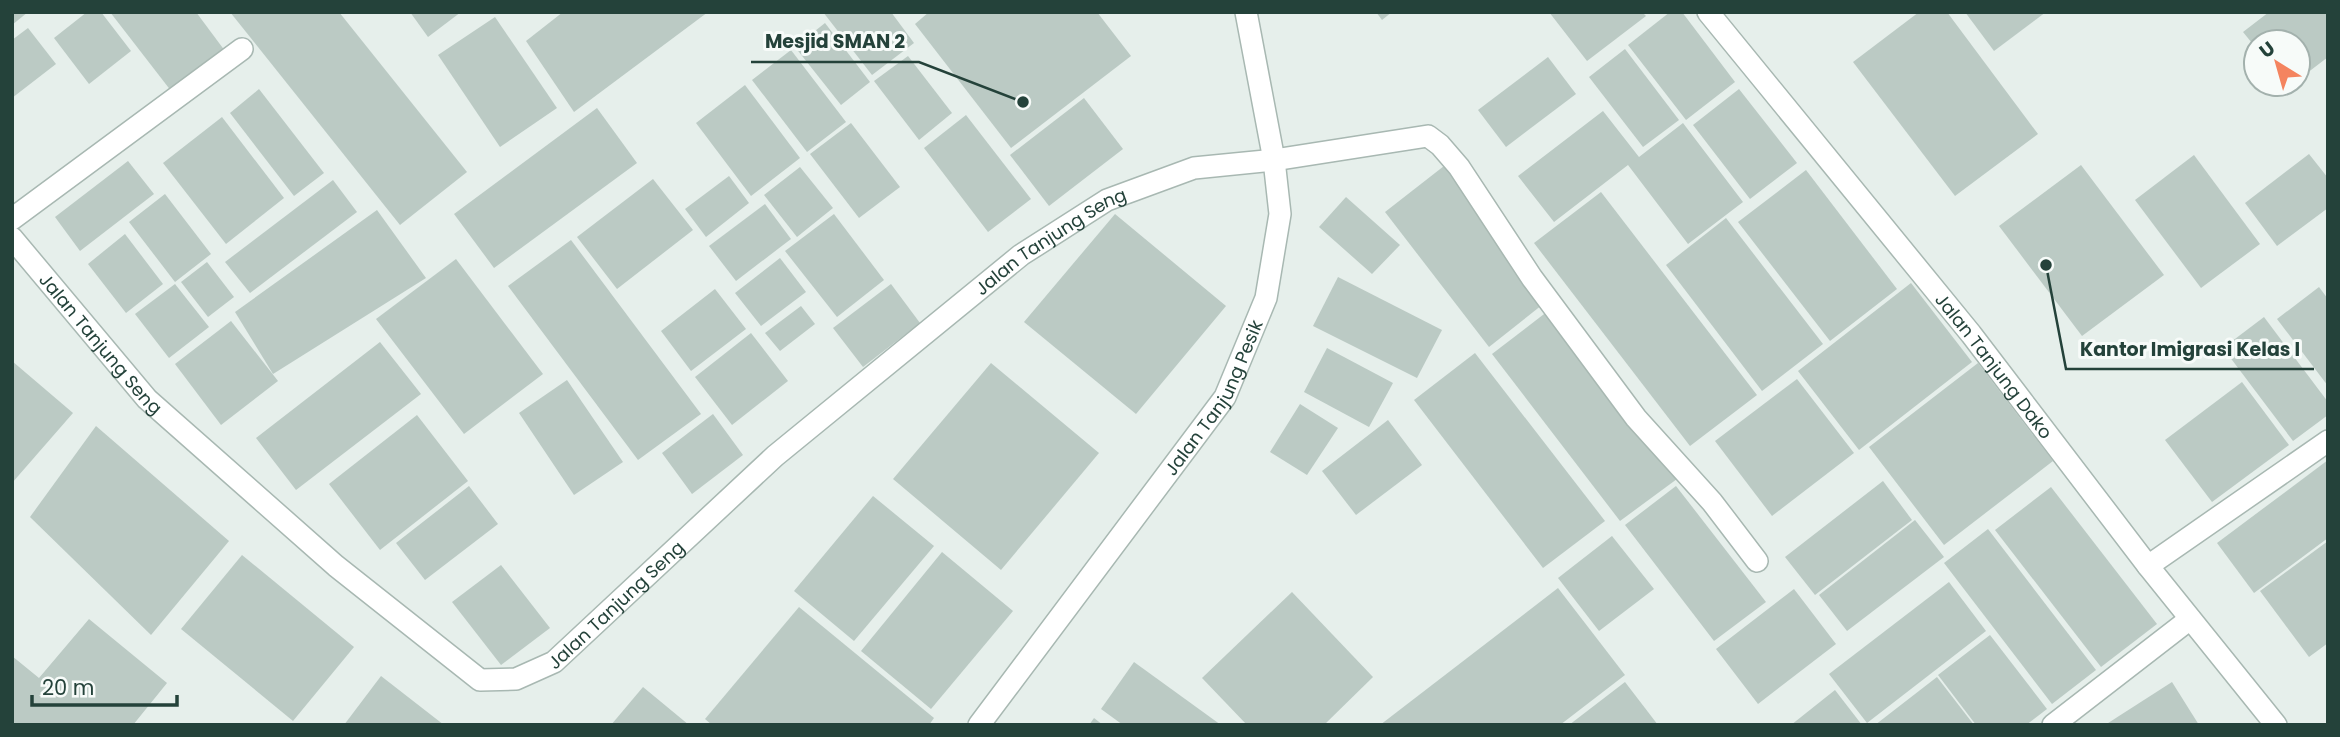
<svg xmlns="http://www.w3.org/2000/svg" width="2340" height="737" viewBox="0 0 2340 737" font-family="Poppins,sans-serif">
	<rect width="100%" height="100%" fill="#e6efeb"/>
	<!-- building -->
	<g fill="#bbcac4">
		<path d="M12 12H28L12 25Z"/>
		<path d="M87 12H101L131 51 89 84 54 38Z"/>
		<path d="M110 12H196L228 55 175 96Z"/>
		<path d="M230 12H339L467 172 400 225Z"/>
		<path d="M410 12H461L428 37Z"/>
		<path d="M563 12H708L574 112 526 41Z"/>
		<path d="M823 12H891L914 43 872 75Z"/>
		<path d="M929 12H1097L1131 56 1011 148 915 24Z"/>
		<path d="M1376 12H1392L1382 20Z"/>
		<path d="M1549 12H1642L1646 16 1587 61Z"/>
		<path d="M1670 12H1682L1735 82 1686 120 1628 45Z"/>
		<path d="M1919 12H1947L2038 134 1955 196 1853 62Z"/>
		<path d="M1965 12H2046L1994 51Z"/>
		<path d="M2269 12H2328V57L2298 80V42H2256V48L2243 32Z"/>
		<path d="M495 17 557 108 500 147 438 55Z"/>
		<path d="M825 23 870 82 841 105 795 47Z"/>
		<path d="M28 28 56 64 12 98V40Z"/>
		<path d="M1625 49 1679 120 1643 147 1589 77Z"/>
		<path d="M791 50 846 122 807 152 752 80Z"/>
		<path d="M908 56 952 113 919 140 874 81Z"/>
		<path d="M1548 57 1576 94 1506 147 1478 110Z"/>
		<path d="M745 85 800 158 751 196 696 123Z"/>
		<path d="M259 89 324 173 294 196 230 113Z"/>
		<path d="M1739 89 1797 163 1750 199 1693 125Z"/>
		<path d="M1084 98 1123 149 1049 206 1010 155Z"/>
		<path d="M597 108 637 163 494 268 454 214Z"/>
		<path d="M1603 111 1639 157 1683 123 1743 202 1688 244 1628 165 1554 222 1518 176Z"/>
		<path d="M966 115 1031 199 988 232 924 148Z"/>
		<path d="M222 117 284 198 226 244 163 163Z"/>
		<path d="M851 123 900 187 859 218 810 154Z"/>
		<path d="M2309 154 2328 178V208L2277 246 2245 203Z"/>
		<path d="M2194 155 2260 244 2201 288 2135 200Z"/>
		<path d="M128 161 154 194 80 251 55 217Z"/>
		<path d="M2081 165 2164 275 2082 336 1999 226Z"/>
		<path d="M1444 166 1547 301 1489 347 1385 212Z"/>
		<path d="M800 167 833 208 797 237 764 195Z"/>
		<path d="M1806 170 1897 289 1830 341 1738 222Z"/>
		<path d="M729 176 749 203 706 237 685 209Z"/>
		<path d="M653 179 693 230 617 289 577 237Z"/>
		<path d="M333 180 357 212 250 293 225 262Z"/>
		<path d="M1601 192 1757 395 1690 446 1534 243Z"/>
		<path d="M165 194 211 254 175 282 129 222Z"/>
		<path d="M1346 197 1400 245 1372 274 1319 227Z"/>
		<path d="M765 204 791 239 736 281 709 246Z"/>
		<path d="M377 210 426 278 273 374 235 312Z"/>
		<path d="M834 214 884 280 837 317 785 251Z"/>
		<path d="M1115 214 1226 306 1136 414 1024 322Z"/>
		<path d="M1726 218 1823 344 1762 391 1666 265Z"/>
		<path d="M125 234 163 284 126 313 88 264Z"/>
		<path d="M571 240 701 414 638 460 508 286Z"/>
		<path d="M780 258 806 292 761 326 735 293Z"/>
		<path d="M456 259 543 374 464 434 376 319Z"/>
		<path d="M207 262 234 297 208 317 181 282Z"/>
		<path d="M1338 277 1442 330 1417 378 1313 326Z"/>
		<path d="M1911 283 1972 362 1859 450 1798 371Z"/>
		<path d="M175 284 209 327 169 358 135 314Z"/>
		<path d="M891 284 920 323 863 367 833 328Z"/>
		<path d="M2319 287 2328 299V386L2277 319Z"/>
		<path d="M715 289 746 329 691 371 661 331Z"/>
		<path d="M801 306 815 324 780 351 765 333Z"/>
		<path d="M1548 311 1677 479 1620 521 1492 354Z"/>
		<path d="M2264 317 2328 402V415L2293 441 2223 348Z"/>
		<path d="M231 321 278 381 221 425 175 364Z"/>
		<path d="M751 333 788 381 732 425 695 377Z"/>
		<path d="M380 342 421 394 296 490 256 438Z"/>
		<path d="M1327 348 1393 383 1369 427 1304 392Z"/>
		<path d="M1475 353 1605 521 1543 568 1414 400Z"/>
		<path d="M12 361 73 413 12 483Z"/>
		<path d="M991 363 1099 453 1001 570 893 479Z"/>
		<path d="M1978 363 2053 461 1944 545 1869 447Z"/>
		<path d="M1797 379 1854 453 1772 516 1715 441Z"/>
		<path d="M567 380 623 462 574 495 519 413Z"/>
		<path d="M2242 382 2289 445 2212 502 2165 440Z"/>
		<path d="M1300 404 1338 428 1307 475 1270 452Z"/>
		<path d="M713 414 743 455 692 494 662 453Z"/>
		<path d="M417 415 468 481 380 550 329 484Z"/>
		<path d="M1388 420 1422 465 1356 515 1322 471Z"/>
		<path d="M96 426 229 541 151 635 30 517Z"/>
		<path d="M2328 460V538L2254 593 2217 543Z"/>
		<path d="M1883 481 1912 520 1815 595 1785 557Z"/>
		<path d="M469 486 498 524 425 580 396 543Z"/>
		<path d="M1676 486 1766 602 1714 641 1625 525Z"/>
		<path d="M2051 487 2157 624 2101 667 1995 530Z"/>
		<path d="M873 496 934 546 854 641 794 591Z"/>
		<path d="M1915 520 1944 557 1847 631 1819 595Z"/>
		<path d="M1988 529 2096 670 2052 704 1944 563Z"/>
		<path d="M1612 536 1654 589 1599 631 1558 578Z"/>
		<path d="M2328 541V643L2309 657 2260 591Z"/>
		<path d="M942 552 1013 611 931 709 861 651Z"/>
		<path d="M242 555 354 647 293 721 181 629Z"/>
		<path d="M501 565 550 628 501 665 452 602Z"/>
		<path d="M1949 582 1986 631 1867 723 1829 674Z"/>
		<path d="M1558 588 1625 675 1560 725H1380Z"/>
		<path d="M1794 589 1836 644 1758 704 1716 649Z"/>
		<path d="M1292 592 1373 677 1324 725H1247L1202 678Z"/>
		<path d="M799 607 934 718 929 725H712L705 719Z"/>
		<path d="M89 619 167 683 133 725H12V656L39 678Z"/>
		<path d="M1990 635 2047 709 2026 725H1976L1938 675Z"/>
		<path d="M1134 662 1221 725H1123L1101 709Z"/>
		<path d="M381 676 444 725H344Z"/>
		<path d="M1937 677 1974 725H1875Z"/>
		<path d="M1625 682 1658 725H1569Z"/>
		<path d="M2172 682 2199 725H2105Z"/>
		<path d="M643 687 689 725H611Z"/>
		<path d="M1835 690 1862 725H1791Z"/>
		<path d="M1094 718 1103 725H1089Z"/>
	</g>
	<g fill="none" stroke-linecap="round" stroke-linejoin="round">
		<defs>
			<g id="street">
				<path id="s1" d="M1708 12 1971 334 2148 566 2276 725"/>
				<path d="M12 219 242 49"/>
				<path id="s2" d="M12 238 147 399 336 566 480 680 516 679 554 662 775 456 1021 255 1107 200 1194 168 1274 160 1428 136 1440 145 1459 167 1532 278 1636 418 1712 502 1757 561"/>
				<path d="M2148 566 2328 441"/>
				<path id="s3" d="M979 725 1225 397 1266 298 1280 214 1274 160 1246 12"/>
				<path d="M2053 725 2190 619"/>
			</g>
		</defs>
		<!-- street casing -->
		<use href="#street" stroke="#a8b8b2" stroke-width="24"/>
		<!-- street -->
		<use href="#street" stroke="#fff" stroke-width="21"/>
	</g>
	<g text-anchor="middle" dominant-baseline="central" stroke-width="6" stroke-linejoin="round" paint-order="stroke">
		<!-- street labels -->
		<g font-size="18" fill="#24423a" stroke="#f7fbf9">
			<text stroke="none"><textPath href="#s2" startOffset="1376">Jalan Tanjung Seng</textPath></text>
			<text stroke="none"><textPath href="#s2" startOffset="138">Jalan Tanjung Seng</textPath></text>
			<text stroke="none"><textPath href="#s1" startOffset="455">Jalan Tanjung Dako</textPath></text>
			<text stroke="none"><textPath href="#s3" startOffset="404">Jalan Tanjung Pesik</textPath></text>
			<text stroke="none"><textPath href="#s2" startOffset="808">Jalan Tanjung Seng</textPath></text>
		</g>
	</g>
	<!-- callouts -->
	<path fill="none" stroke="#24423a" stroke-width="2.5" d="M1023 102L919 62H751M2046 265L2066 369H2314"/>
	<g fill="#24423a" stroke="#f7fbf9" stroke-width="2.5">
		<circle cx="1023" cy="102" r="7"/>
		<circle cx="2046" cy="265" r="7"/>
	</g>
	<g font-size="19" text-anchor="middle" font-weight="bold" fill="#24423a" stroke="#f7fbf9" stroke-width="6" stroke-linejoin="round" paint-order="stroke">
		<text x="835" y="48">Mesjid SMAN 2</text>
		<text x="2190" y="356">Kantor Imigrasi Kelas I</text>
	</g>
	<!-- border -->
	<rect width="2340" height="737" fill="none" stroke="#24423a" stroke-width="28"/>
	<!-- north arrow -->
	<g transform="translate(2277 63) rotate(323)"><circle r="33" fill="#f7fbf9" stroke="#a3b1ad" stroke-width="2"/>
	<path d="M0-5L12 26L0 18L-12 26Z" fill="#f4845f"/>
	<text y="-10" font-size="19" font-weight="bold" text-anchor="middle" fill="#24423a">U</text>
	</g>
	<!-- scale -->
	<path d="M32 695v10h145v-10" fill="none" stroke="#24423a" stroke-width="3.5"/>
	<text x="42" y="695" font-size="21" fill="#24423a" stroke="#f7fbf9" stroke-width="5" paint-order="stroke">20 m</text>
</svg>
